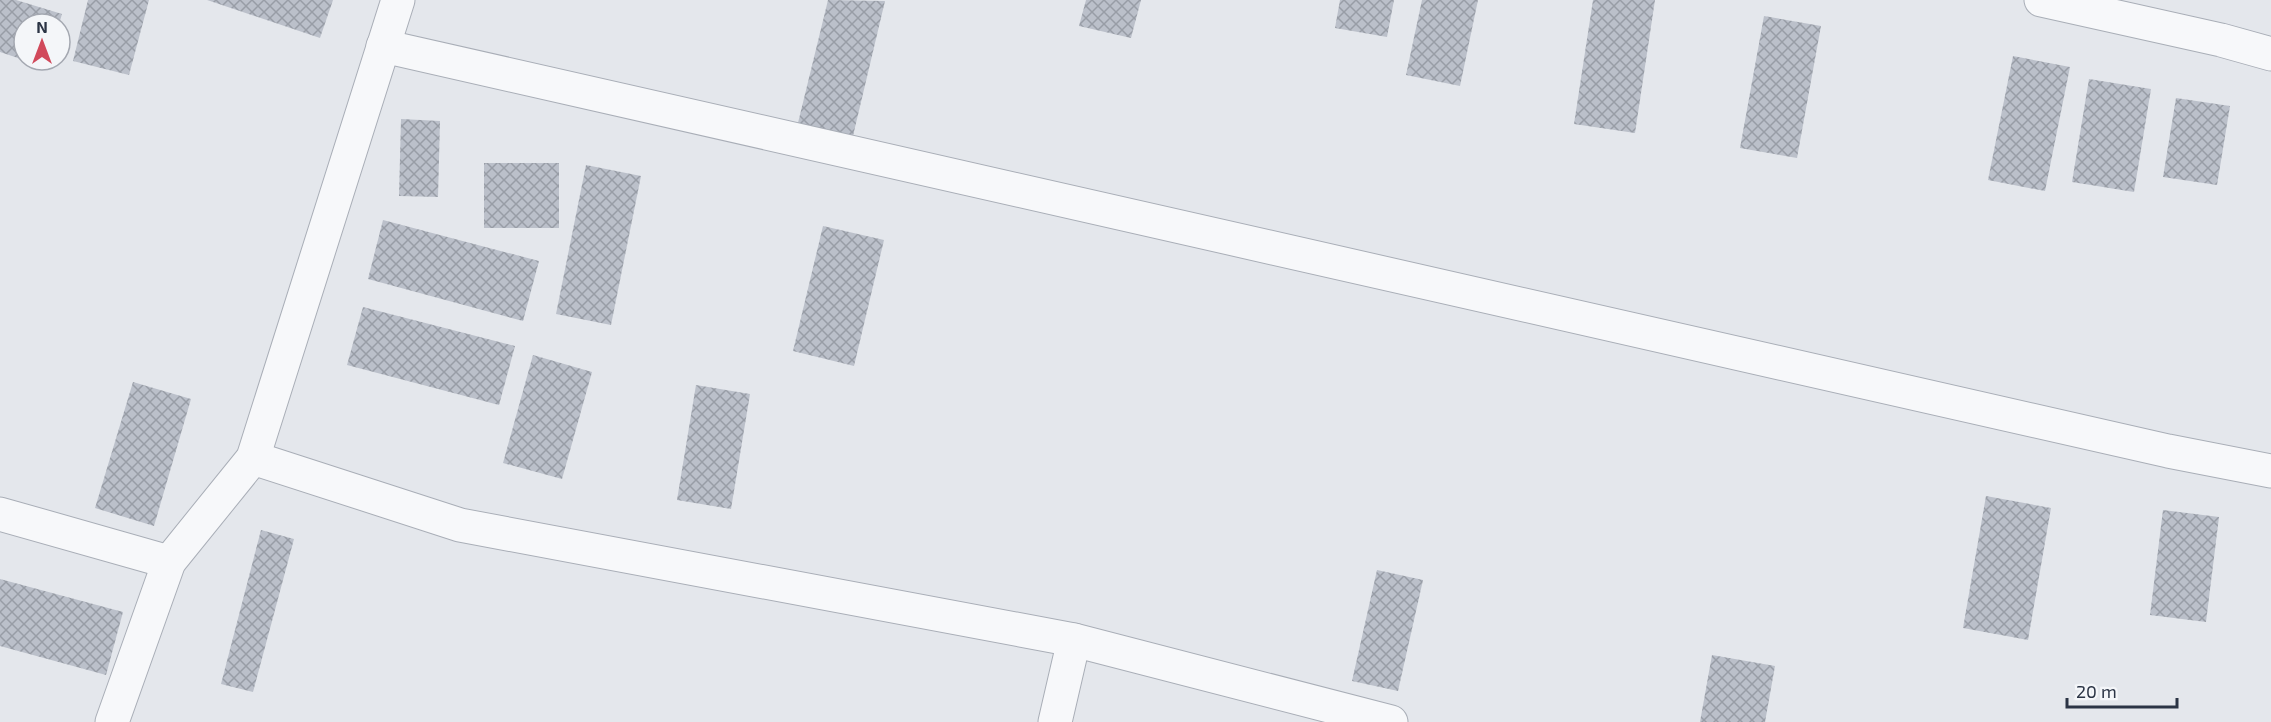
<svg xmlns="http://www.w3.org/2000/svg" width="2271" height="722" viewBox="0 0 2271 722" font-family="'Exo 2',sans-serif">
	<defs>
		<pattern id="building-cross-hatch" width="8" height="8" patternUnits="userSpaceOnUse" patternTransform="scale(1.5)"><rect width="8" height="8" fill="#bbc0ca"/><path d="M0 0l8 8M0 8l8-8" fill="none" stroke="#989da6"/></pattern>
	</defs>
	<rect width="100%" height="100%" fill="#e4e7ec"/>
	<!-- building -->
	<g fill="url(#building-cross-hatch)">
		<path d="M0 0H16L62 14 59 24H24V60L0 52Z"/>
		<path d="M88 0H149L129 75 73 61Z"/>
		<path d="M207 0H333L320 38Z"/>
		<path d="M828 0 885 1 852 140 797 127Z"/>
		<path d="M1086 0H1141L1131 38 1079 26Z"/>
		<path d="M1340 0H1394L1387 37 1335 28Z"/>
		<path d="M1422 0H1478L1460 86 1406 75Z"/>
		<path d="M1593 0H1655L1635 133 1574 124Z"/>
		<path d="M1764 16 1821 26 1797 158 1740 148Z"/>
		<path d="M2013 56 2070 67 2045 191 1988 180Z"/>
		<path d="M27 60H47L45 66Z"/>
		<path d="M2089 79 2151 89 2134 192 2072 182Z"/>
		<path d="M2176 98 2230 106 2217 185 2163 177Z"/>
		<path d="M401 119 440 121 438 197 399 196Z"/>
		<rect x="484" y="163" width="75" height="65"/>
		<path d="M586 165 641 176 611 325 556 314Z"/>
		<path d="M383 220 539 261 523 321 368 279Z"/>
		<path d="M823 226 884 240 854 366 793 351Z"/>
		<path d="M363 307 515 346 499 405 347 365Z"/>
		<path d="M533 355 592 372 562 479 503 463Z"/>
		<path d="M133 382 191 399 154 526 95 508Z"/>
		<path d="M696 385 750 394 731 509 677 500Z"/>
		<path d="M1986 496 2051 508 2028 640 1963 628Z"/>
		<path d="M2163 510 2219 517 2206 622 2150 615Z"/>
		<path d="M261 530 294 539 253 692 221 684Z"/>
		<path d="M1377 570 1423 580 1398 691 1352 681Z"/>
		<path d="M0 579 123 612 106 675 0 646Z"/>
		<path d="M1712 655 1775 666 1765 722H1700Z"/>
	</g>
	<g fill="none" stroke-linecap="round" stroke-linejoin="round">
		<defs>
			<g id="minor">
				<path d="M2041 0 2221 40 2271 54"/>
				<path d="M383 46 2168 451 2271 471"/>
				<path d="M253 458 460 525 1074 640 1391 722"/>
				<path d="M0 514 169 562"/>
				<path d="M112 722 169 562 253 458 398 0"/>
				<path d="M1055 722 1074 640"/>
			</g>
		</defs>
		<!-- minor casing -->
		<use href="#minor" stroke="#a9aeb7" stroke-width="35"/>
		<!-- minor -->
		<use href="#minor" stroke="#f7f8fa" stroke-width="33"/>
	</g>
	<!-- north arrow -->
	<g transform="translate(42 42)"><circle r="28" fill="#f4f6f9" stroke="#a4a8b1" stroke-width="1.5"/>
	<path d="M0-4.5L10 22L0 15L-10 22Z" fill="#d1495b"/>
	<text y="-9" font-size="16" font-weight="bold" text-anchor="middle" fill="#2b3445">N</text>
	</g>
	<!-- scale -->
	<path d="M2067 698v9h110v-9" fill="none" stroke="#2b3445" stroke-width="3"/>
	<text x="2076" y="698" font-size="18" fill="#2b3445" stroke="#f4f6f9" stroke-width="4.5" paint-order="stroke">20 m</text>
</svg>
